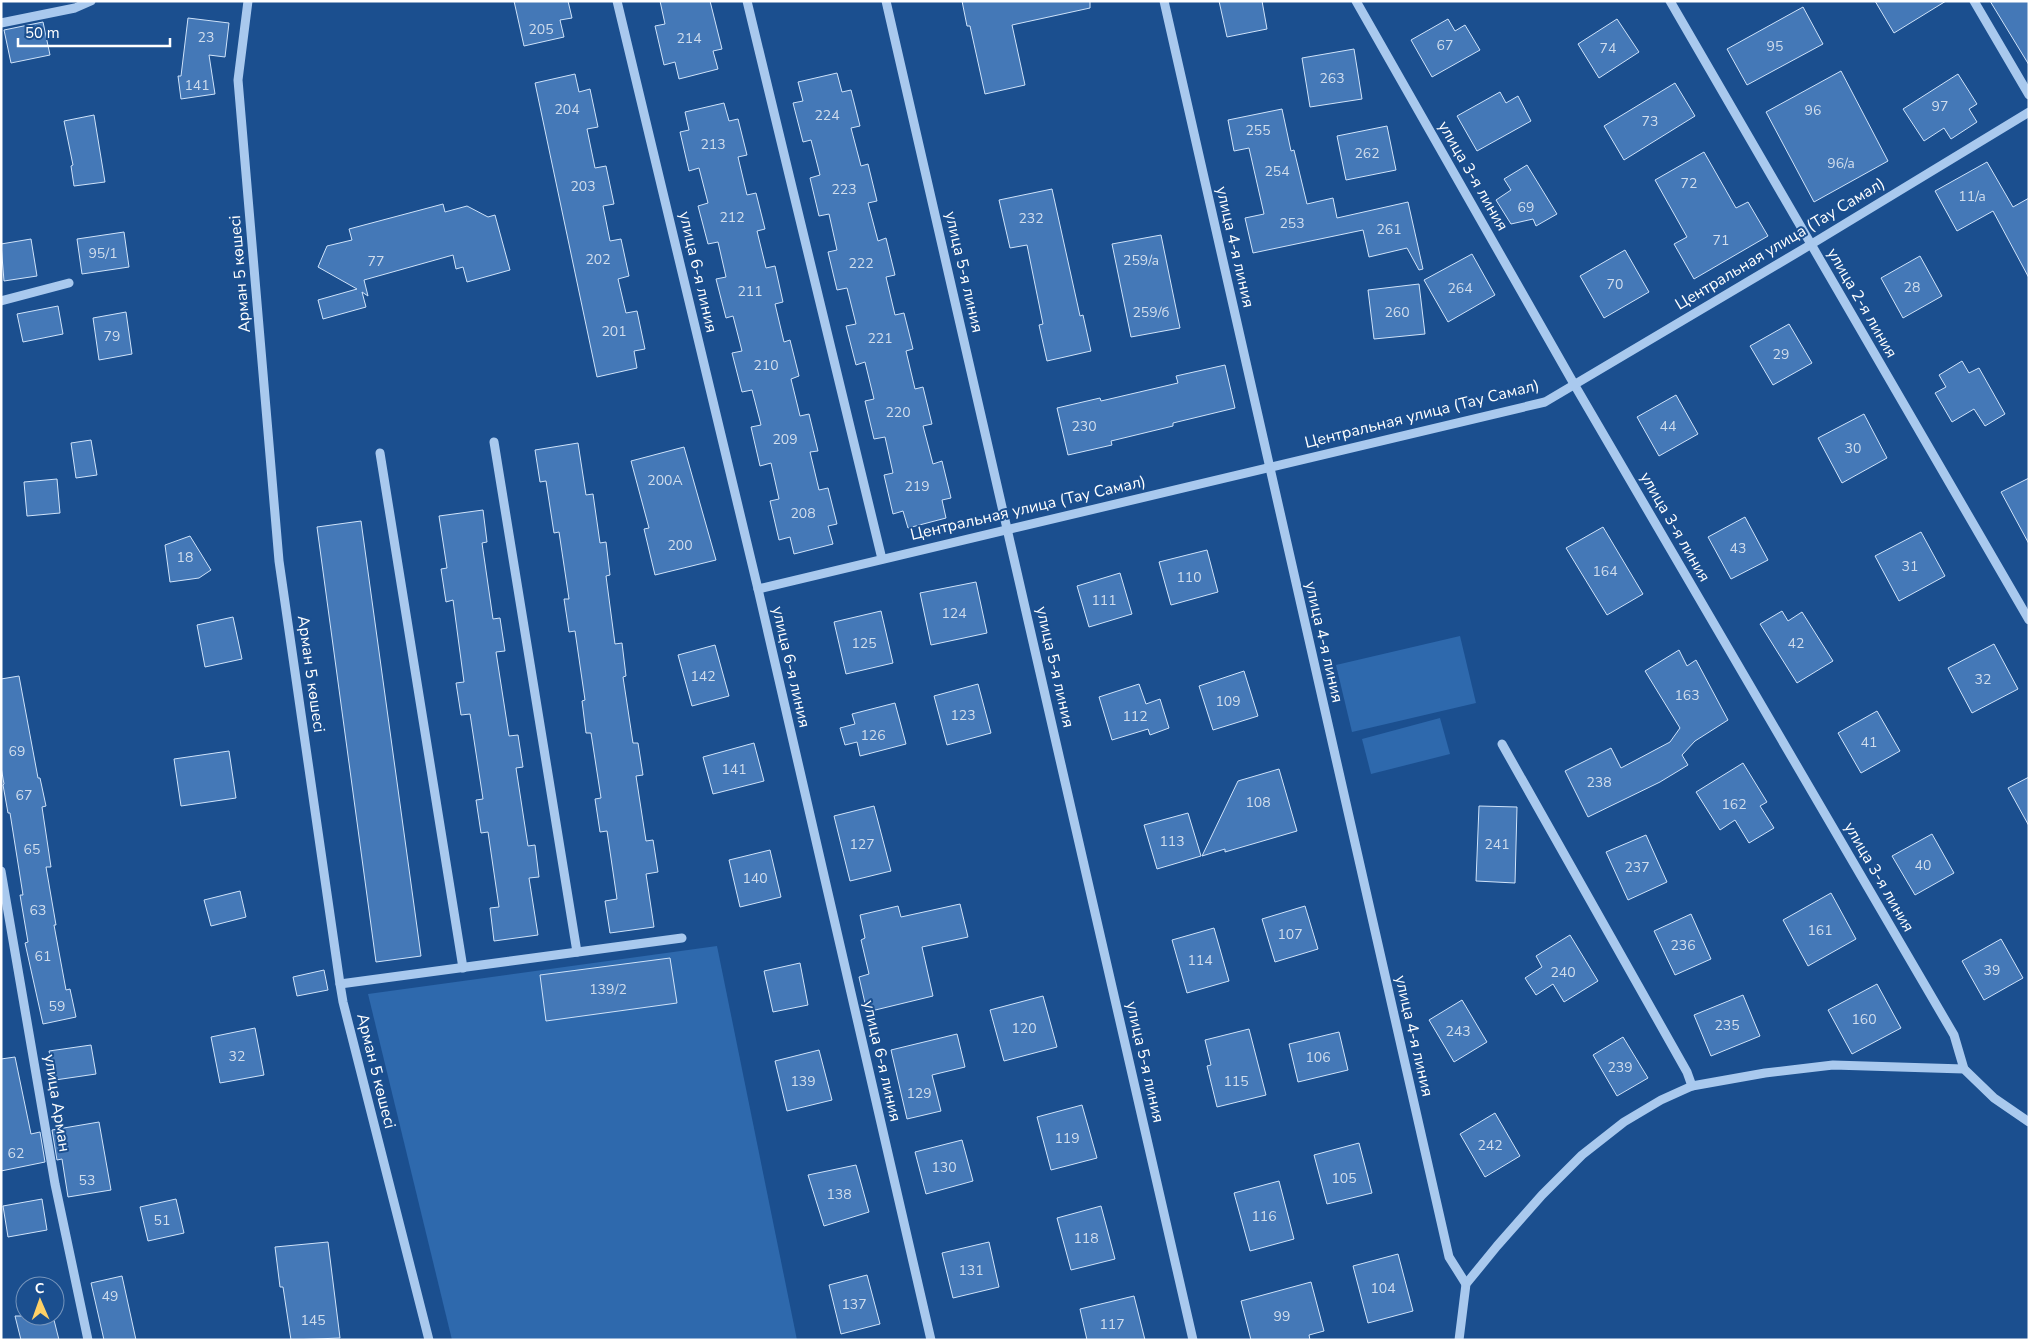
<svg xmlns="http://www.w3.org/2000/svg" width="2030" height="1341" viewBox="0 0 2030 1341" font-family="'Nunito Sans',sans-serif">
	<rect width="100%" height="100%" fill="#1b4f8f"/>
	<!-- green -->
	<g fill="#2e69ad">
		<path d="M1460 636 1476 703 1352 732 1336 665Z"/>
		<path d="M1440 718 1450 754 1371 774 1362 739Z"/>
		<path d="M717 946 797 1340H452L368 994Z"/>
	</g>
	<!-- building -->
	<g fill="#4478b7" stroke="#cfe3fa">
		<path d="M514 1H568L572 18 560 20 564 37 524 46Z"/>
		<path d="M660 1H710L722 49 713 51 718 69 679 79 675 62 664 65 655 26 665 24Z"/>
		<path d="M962 1H1090V8L1012 25 1025 85 985 94 970 26H967Z"/>
		<path d="M1219 1H1262L1267 29 1227 37Z"/>
		<path d="M1875 1H1946L1894 33Z"/>
		<path d="M1990 1H2029V65Z"/>
		<path d="M1803 7 1823 44 1747 85 1727 49Z"/>
		<path d="M188 18 229 23 225 57 209 55 215 94 181 99 178 76H181Z"/>
		<path d="M1448 19 1455 31 1465 25 1480 50 1432 77 1411 40Z"/>
		<path d="M1617 19 1639 52 1599 78 1578 44Z"/>
		<path d="M43 22 50 55 11 63 4 30Z"/>
		<path d="M1354 49 1362 99 1310 107 1302 58Z"/>
		<path d="M1841 71 1888 161 1814 202 1766 112Z"/>
		<path d="M837 73 842 92 851 90 860 126 851 128 861 166 868 164 877 201 868 203 878 241 886 238 895 275 886 277 895 315 904 313 913 349 906 351 915 389 923 387 932 424 923 426 933 464 942 461 951 498 942 500 946 518 908 528 903 511 893 514 884 475 893 473 885 437 874 439 865 401 874 399 865 362 856 365 846 326 856 324 847 288 837 290 828 252 837 250 829 214 819 216 810 178 820 175 811 140 803 142 793 103 803 101 798 82Z"/>
		<path d="M575 74 579 92 590 89 598 127 587 129 595 168 606 166 614 204 603 206 610 241 621 239 629 276 618 279 626 313 637 311 645 349 634 351 637 368 597 377 535 83Z"/>
		<path d="M1958 74 1977 104 1969 109 1977 122 1951 139 1944 128 1924 141 1903 109Z"/>
		<path d="M1675 83 1695 116 1624 160 1604 126Z"/>
		<path d="M1500 92 1506 103 1518 96 1531 121 1477 151 1457 116Z"/>
		<path d="M724 103 729 121 738 119 747 155 738 157 747 195 756 193 765 229 757 231 766 268 775 266 783 302 775 304 784 342 790 340 799 376 791 379 800 416 809 414 818 451 810 452 819 490 828 488 837 524 828 526 833 544 794 554 790 537 779 540 770 501 779 499 771 463 760 466 751 427 761 425 752 390 742 392 732 353 742 351 733 316 726 318 716 279 726 277 718 242 708 244 698 206 708 203 699 168 689 171 680 132 689 130 685 112Z"/>
		<path d="M1282 109 1291 151 1294 150 1307 204 1333 198 1337 218 1408 202 1423 269 1419 270 1407 248 1369 257 1363 230 1253 253 1245 218 1264 214 1249 148 1234 151 1228 120Z"/>
		<path d="M94 115 105 182 74 186 71 166 73 165 64 121Z"/>
		<path d="M1387 126 1396 170 1346 180 1337 136Z"/>
		<path d="M1704 152 1736 208 1748 202 1768 236 1694 279 1674 244 1687 237 1655 180Z"/>
		<path d="M1987 162 2013 207 2029 198V278L1993 211 1957 231 1935 191Z"/>
		<path d="M1527 165 1557 214 1536 226 1533 219 1511 224 1496 200 1511 190 1504 179Z"/>
		<path d="M1052 189 1080 316 1083 315 1091 351 1047 361 1039 325 1043 324 1027 245 1010 248 999 200Z"/>
		<path d="M443 204 445 212 467 206 488 217 495 215 510 270 467 282 463 267 456 269 453 255 364 280 368 296 362 292 366 307 323 319 318 300 357 289 318 267 327 246 352 240 349 229Z"/>
		<path d="M124 232 129 267 82 274 77 239Z"/>
		<path d="M1161 235 1180 328 1131 337 1112 244Z"/>
		<path d="M31 239 37 276 4 281 1 244Z"/>
		<path d="M1625 250 1649 292 1604 318 1580 276Z"/>
		<path d="M1472 254 1495 295 1448 322 1424 280Z"/>
		<path d="M1920 256 1942 296 1903 318 1881 278Z"/>
		<path d="M1419 284 1425 334 1374 339 1368 290Z"/>
		<path d="M58 306 63 334 23 342 17 314Z"/>
		<path d="M126 312 132 354 99 360 93 318Z"/>
		<path d="M1789 324 1812 363 1773 385 1750 346Z"/>
		<path d="M1962 361 1969 373 1979 368 2005 414 1985 426 1974 409 1952 422 1935 393 1946 387 1939 375Z"/>
		<path d="M1225 365 1235 408 1173 423V426L1111 441 1112 445 1068 455 1057 408 1100 398 1101 401 1178 383 1176 376Z"/>
		<path d="M1676 395 1698 434 1659 456 1637 417Z"/>
		<path d="M1864 414 1887 458 1842 483 1818 438Z"/>
		<path d="M91 440 97 475 76 478 71 443Z"/>
		<path d="M578 443 586 495 593 494 600 543 606 542 610 575 606 576 615 644 622 643 626 676 623 677 633 743H638L643 775 636 776 646 841 653 840 658 872 646 874 654 927 610 933 605 901 617 899 607 831 600 832 595 799 601 798 591 733H586L582 701 585 700 575 631 569 632 564 599H569L559 532 554 533 546 481 540 482 535 450Z"/>
		<path d="M684 447 716 560 655 575 644 529 649 528 631 461Z"/>
		<path d="M2029 478V544L2001 492Z"/>
		<path d="M57 479 60 513 27 516 24 482Z"/>
		<path d="M483 510 487 542 482 543 493 619 500 618 505 651 496 652 509 736 518 735 523 767 516 768 528 846 535 845 539 877 529 878 538 935 494 941 490 908 499 907 488 832 481 833 476 800 483 799 470 714 461 715 456 683 464 682 453 600 446 602 441 569 447 568 439 516Z"/>
		<path d="M1745 517 1768 560 1731 579 1708 537Z"/>
		<path d="M361 521 421 956 376 962 317 527Z"/>
		<path d="M1603 527 1643 594 1607 615 1566 548Z"/>
		<path d="M1921 532 1945 576 1899 601 1875 556Z"/>
		<path d="M190 536 211 570 199 578 170 582 165 545Z"/>
		<path d="M1207 550 1218 592 1171 605 1159 562Z"/>
		<path d="M1120 573 1132 614 1089 627 1077 586Z"/>
		<path d="M976 582 987 633 931 645 920 593Z"/>
		<path d="M881 611 893 663 846 674 834 622Z"/>
		<path d="M1782 611 1788 621 1802 612 1833 661 1797 683 1760 624Z"/>
		<path d="M233 617 242 659 205 667 197 625Z"/>
		<path d="M1994 644 2018 689 1972 713 1948 668Z"/>
		<path d="M715 645 729 696 692 706 678 655Z"/>
		<path d="M1679 650 1687 666 1696 660 1728 720 1695 741 1682 755 1688 765 1660 782 1588 817 1565 771 1611 748 1621 768 1670 742 1680 728 1645 671Z"/>
		<path d="M1244 671 1258 716 1213 730 1199 686Z"/>
		<path d="M19 676 38 778H40L46 806 42 807 51 867H46L56 925H54L66 990 70 989 76 1017 43 1024 25 943 28 942 20 895H23L10 813H8L3 785 4 784 1 767V679Z"/>
		<path d="M978 684 991 733 947 745 934 696Z"/>
		<path d="M1139 684 1146 704 1160 699 1169 728 1150 735 1148 729 1112 740 1099 697Z"/>
		<path d="M895 703 906 744 860 756 857 742 845 745 840 728 855 724 852 714Z"/>
		<path d="M1877 711 1900 751 1861 773 1838 733Z"/>
		<path d="M754 743 764 781 713 794 703 757Z"/>
		<path d="M229 751 236 798 181 806 174 759Z"/>
		<path d="M1743 763 1767 802 1760 806 1774 828 1749 843 1735 820 1720 830 1696 792Z"/>
		<path d="M1279 769 1297 831 1225 852V849L1202 856 1238 781Z"/>
		<path d="M2029 777V826L2008 788Z"/>
		<path d="M874 806 891 871 850 881 834 816Z"/>
		<path d="M1479 806 1517 807 1515 883 1476 881Z"/>
		<path d="M1188 813 1201 856 1157 869 1144 825Z"/>
		<path d="M1932 834 1954 873 1915 895 1892 856Z"/>
		<path d="M1646 835 1667 882 1628 900 1606 852Z"/>
		<path d="M770 850 781 897 740 907 729 860Z"/>
		<path d="M240 891 246 917 211 926 204 900Z"/>
		<path d="M1831 893 1856 939 1808 966 1783 920Z"/>
		<path d="M960 904 968 937 922 947 933 996 867 1012 859 977 869 974 861 940 865 938 860 915 898 906 901 917Z"/>
		<path d="M1305 906 1318 949 1275 962 1262 919Z"/>
		<path d="M1691 914 1711 959 1675 975 1654 931Z"/>
		<path d="M1214 928 1229 981 1187 993 1172 940Z"/>
		<path d="M1570 935 1598 981 1564 1002 1553 984 1536 995 1525 978 1542 967 1536 956Z"/>
		<path d="M2001 939 2023 978 1984 1000 1962 961Z"/>
		<path d="M670 958 677 1003 546 1021 540 975Z"/>
		<path d="M800 963 808 1005 773 1012 764 971Z"/>
		<path d="M324 970 328 990 297 996 293 977Z"/>
		<path d="M1877 984 1901 1028 1852 1054 1828 1010Z"/>
		<path d="M1743 995 1760 1036 1711 1056 1694 1015Z"/>
		<path d="M1043 996 1057 1047 1004 1061 990 1010Z"/>
		<path d="M1462 1000 1487 1042 1454 1062 1429 1020Z"/>
		<path d="M255 1028 264 1075 220 1083 211 1037Z"/>
		<path d="M1249 1029 1266 1095 1217 1107 1207 1066 1211 1065 1205 1040Z"/>
		<path d="M1339 1032 1348 1070 1298 1082 1289 1044Z"/>
		<path d="M957 1034 965 1067 932 1075 941 1111 907 1119 891 1050Z"/>
		<path d="M1623 1037 1648 1078 1617 1096 1593 1055Z"/>
		<path d="M91 1045 96 1074 55 1080 49 1051Z"/>
		<path d="M819 1050 832 1100 787 1111 775 1061Z"/>
		<path d="M15 1057 31 1134 40 1132 45 1162 1 1171V1059Z"/>
		<path d="M1082 1105 1097 1158 1051 1170 1037 1117Z"/>
		<path d="M1495 1113 1520 1156 1485 1177 1460 1134Z"/>
		<path d="M99 1122 111 1190 68 1197 62 1159 57 1160 52 1130Z"/>
		<path d="M962 1140 973 1181 926 1194 915 1152Z"/>
		<path d="M1359 1143 1372 1193 1327 1204 1314 1155Z"/>
		<path d="M856 1165 869 1212 824 1226 808 1175Z"/>
		<path d="M1279 1181 1294 1239 1250 1251 1234 1193Z"/>
		<path d="M42 1199 47 1230 8 1237 3 1206Z"/>
		<path d="M176 1199 184 1233 148 1241 140 1207Z"/>
		<path d="M1101 1206 1115 1259 1071 1270 1057 1218Z"/>
		<path d="M328 1242 340 1338 291 1340 283 1287H280L275 1247Z"/>
		<path d="M989 1242 999 1287 953 1298 942 1253Z"/>
		<path d="M1398 1254 1413 1311 1368 1323 1353 1266Z"/>
		<path d="M867 1275 880 1324 841 1334 829 1285Z"/>
		<path d="M122 1276 136 1340H104L91 1283Z"/>
		<path d="M1311 1282 1324 1331 1309 1335 1310 1340H1251L1241 1301Z"/>
		<path d="M1134 1296 1145 1340H1087L1080 1309Z"/>
		<path d="M15 1316H53L59 1340H21Z"/>
	</g>
	<g fill="none" stroke-linecap="round" stroke-linejoin="round">
		<!-- minor -->
		<g stroke="#a9c9ee" stroke-width="9">
			<path d="M248 1 238 80 279 561 340 984 343 1002 429 1340"/>
			<path d="M617 1 758 589 931 1340"/>
			<path d="M747 1 882 559"/>
			<path d="M886 1 1193 1340"/>
			<path d="M1164 1 1449 1257 1466 1284"/>
			<path d="M1356 1 1574 384 1954 1035 1964 1069"/>
			<path d="M1670 1 2029 620"/>
			<path d="M1974 1 2029 95"/>
			<path d="M1 23 75 8 91 1"/>
			<path d="M1 301 69 283"/>
			<path d="M494 442 577 952"/>
			<path d="M380 453 463 968"/>
			<path d="M758 589 1545 402 1810 245 2029 112"/>
			<path d="M1502 744 1687 1072 1692 1086"/>
			<path d="M1 871 55 1184 88 1340"/>
			<path d="M340 984 682 938"/>
			<path d="M1459 1340 1466 1284 1497 1246 1542 1195 1582 1155 1624 1122 1661 1100 1692 1086 1765 1073 1833 1065 1964 1069 1994 1098 2029 1122"/>
		</g>
	</g>
	<g text-anchor="middle" dominant-baseline="central" stroke-width="4" stroke-linejoin="round" paint-order="stroke">
		<!-- number labels -->
		<g font-size="14" fill="#d0dded">
			<text x="541" y="29">205</text>
			<text x="206" y="37">23</text>
			<text x="689" y="38">214</text>
			<text x="1445" y="45">67</text>
			<text x="1775" y="46">95</text>
			<text x="1608" y="48">74</text>
			<text x="1332" y="78">263</text>
			<text x="197" y="85">141</text>
			<text x="1940" y="106">97</text>
			<text x="567" y="109">204</text>
			<text x="1813" y="110">96</text>
			<text x="827" y="115">224</text>
			<text x="1650" y="121">73</text>
			<text x="1258" y="130">255</text>
			<text x="713" y="144">213</text>
			<text x="1367" y="153">262</text>
			<text x="1841" y="163">96/а</text>
			<text x="1277" y="171">254</text>
			<text x="1689" y="183">72</text>
			<text x="583" y="186">203</text>
			<text x="844" y="189">223</text>
			<text x="1972" y="196">11/а</text>
			<text x="1526" y="207">69</text>
			<text x="732" y="217">212</text>
			<text x="1031" y="218">232</text>
			<text x="1292" y="223">253</text>
			<text x="1389" y="229">261</text>
			<text x="1721" y="240">71</text>
			<text x="103" y="253">95/1</text>
			<text x="598" y="259">202</text>
			<text x="1141" y="260">259/а</text>
			<text x="376" y="261">77</text>
			<text x="861" y="263">222</text>
			<text x="1615" y="284">70</text>
			<text x="1912" y="287">28</text>
			<text x="1460" y="288">264</text>
			<text x="750" y="291">211</text>
			<text x="1151" y="312">259/б</text>
			<text x="1397" y="312">260</text>
			<text x="614" y="331">201</text>
			<text x="112" y="336">79</text>
			<text x="880" y="338">221</text>
			<text x="1781" y="354">29</text>
			<text x="766" y="365">210</text>
			<text x="898" y="412">220</text>
			<text x="1084" y="426">230</text>
			<text x="1668" y="426">44</text>
			<text x="785" y="439">209</text>
			<text x="1853" y="448">30</text>
			<text x="665" y="480">200А</text>
			<text x="917" y="486">219</text>
			<text x="803" y="513">208</text>
			<text x="680" y="545">200</text>
			<text x="1738" y="548">43</text>
			<text x="185" y="557">18</text>
			<text x="1910" y="566">31</text>
			<text x="1605" y="571">164</text>
			<text x="1189" y="577">110</text>
			<text x="1104" y="600">111</text>
			<text x="954" y="613">124</text>
			<text x="864" y="643">125</text>
			<text x="1796" y="643">42</text>
			<text x="703" y="676">142</text>
			<text x="1983" y="679">32</text>
			<text x="1687" y="695">163</text>
			<text x="1228" y="701">109</text>
			<text x="963" y="715">123</text>
			<text x="1135" y="716">112</text>
			<text x="873" y="735">126</text>
			<text x="1869" y="742">41</text>
			<text x="17" y="751">69</text>
			<text x="734" y="769">141</text>
			<text x="1599" y="782">238</text>
			<text x="24" y="795">67</text>
			<text x="1258" y="802">108</text>
			<text x="1734" y="804">162</text>
			<text x="1172" y="841">113</text>
			<text x="862" y="844">127</text>
			<text x="1497" y="844">241</text>
			<text x="32" y="849">65</text>
			<text x="1923" y="865">40</text>
			<text x="1637" y="867">237</text>
			<text x="755" y="878">140</text>
			<text x="38" y="910">63</text>
			<text x="1820" y="930">161</text>
			<text x="1290" y="934">107</text>
			<text x="1683" y="945">236</text>
			<text x="43" y="956">61</text>
			<text x="1200" y="960">114</text>
			<text x="1992" y="970">39</text>
			<text x="1563" y="972">240</text>
			<text x="608" y="989">139/2</text>
			<text x="57" y="1006">59</text>
			<text x="1864" y="1019">160</text>
			<text x="1727" y="1025">235</text>
			<text x="1024" y="1028">120</text>
			<text x="1458" y="1031">243</text>
			<text x="237" y="1056">32</text>
			<text x="1318" y="1057">106</text>
			<text x="1620" y="1067">239</text>
			<text x="803" y="1081">139</text>
			<text x="1236" y="1081">115</text>
			<text x="919" y="1093">129</text>
			<text x="1067" y="1138">119</text>
			<text x="1490" y="1145">242</text>
			<text x="16" y="1153">62</text>
			<text x="944" y="1167">130</text>
			<text x="1344" y="1178">105</text>
			<text x="87" y="1180">53</text>
			<text x="839" y="1194">138</text>
			<text x="1264" y="1216">116</text>
			<text x="162" y="1220">51</text>
			<text x="1086" y="1238">118</text>
			<text x="971" y="1270">131</text>
			<text x="1383" y="1288">104</text>
			<text x="110" y="1296">49</text>
			<text x="854" y="1304">137</text>
			<text x="1282" y="1316">99</text>
			<text x="313" y="1320">145</text>
			<text x="1112" y="1324">117</text>
		</g>
		<!-- street labels -->
		<g font-size="16" fill="#fff" stroke="#1b4f8f">
			<text transform="translate(1473 176) rotate(60)">улица 3-я линия</text>
			<text transform="translate(1780 244) rotate(-31)">Центральная улица (Тау Самал)</text>
			<text transform="translate(1235 247) rotate(77)">улица 4-я линия</text>
			<text transform="translate(698 272) rotate(77)">улица 6-я линия</text>
			<text transform="translate(964 272) rotate(77)">улица 5-я линия</text>
			<text transform="translate(240 274) rotate(-95)">Арман 5 көшесі</text>
			<text transform="translate(1862 303) rotate(60)">улица 2-я линия</text>
			<text transform="translate(1422 414) rotate(-14)">Центральная улица (Тау Самал)</text>
			<text transform="translate(1028 508) rotate(-13)">Центральная улица (Тау Самал)</text>
			<text transform="translate(1675 527) rotate(60)">улица 3-я линия</text>
			<text transform="translate(1324 642) rotate(77)">улица 4-я линия</text>
			<text transform="translate(791 667) rotate(77)">улица 6-я линия</text>
			<text transform="translate(1055 667) rotate(77)">улица 5-я линия</text>
			<text transform="translate(311 674) rotate(82)">Арман 5 көшесі</text>
			<text transform="translate(1879 877) rotate(60)">улица 3-я линия</text>
			<text transform="translate(1414 1036) rotate(77)">улица 4-я линия</text>
			<text transform="translate(882 1061) rotate(77)">улица 6-я линия</text>
			<text transform="translate(1145 1062) rotate(77)">улица 5-я линия</text>
			<text transform="translate(376 1071) rotate(76)">Арман 5 көшесі</text>
			<text transform="translate(57 1103) rotate(81)">улица Арман</text>
		</g>
	</g>
	<!-- border -->
	<rect width="2030" height="1341" fill="none" stroke="#ffffff" stroke-width="5"/>
	<!-- north arrow -->
	<g transform="translate(40 1301) rotate(358)"><circle r="24" fill="#1b4f8f" stroke="#7695bc"/>
	<path d="M0-4L9 19L0 12L-9 19Z" fill="#ffd166"/>
	<text y="-8" font-size="14" font-weight="bold" text-anchor="middle" fill="#ffffff">С</text>
	</g>
	<!-- scale -->
	<path d="M18 38v8h152v-8" fill="none" stroke="#ffffff" stroke-width="2.5"/>
	<text x="25" y="38" font-size="15" fill="#ffffff" stroke="#1b4f8f" stroke-width="4" paint-order="stroke">50 m</text>
</svg>
